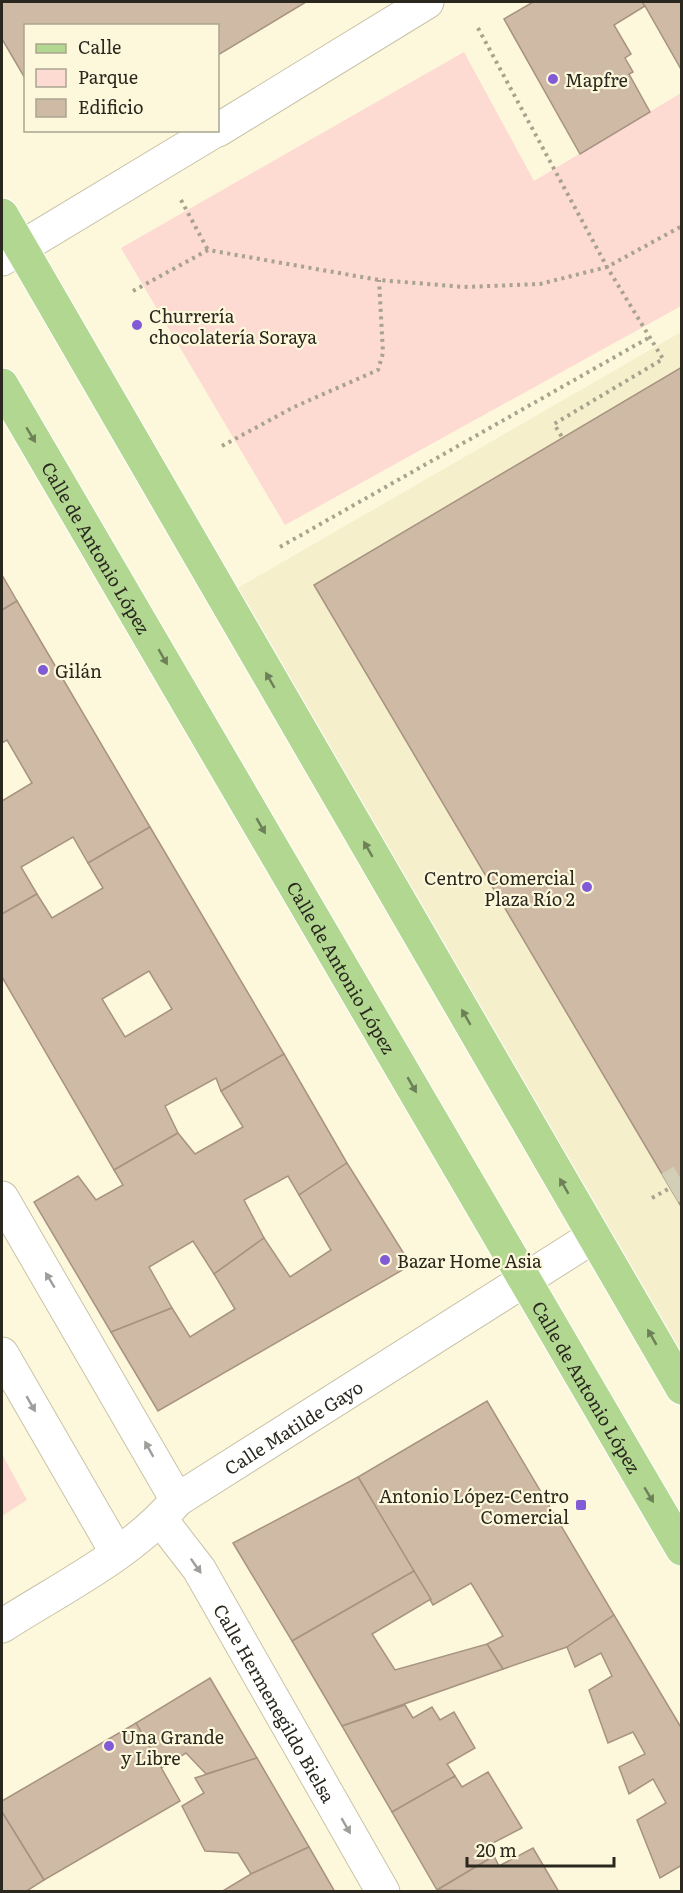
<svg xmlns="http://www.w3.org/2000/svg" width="683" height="1893" viewBox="0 0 683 1893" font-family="Literata,serif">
	<rect width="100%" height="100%" fill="#fdf8dc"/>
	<!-- built -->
	<path fill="#f5efcb" d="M681 332V1388L222 597Z"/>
	<!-- green -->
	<g fill="#fddad2">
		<path d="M464 52 534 181 681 93V306L285 525 121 248Z"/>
		<path d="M2 1454 27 1500 2 1516Z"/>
	</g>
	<!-- building -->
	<g fill="#cfbaa6" stroke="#a79380" stroke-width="1.5" fill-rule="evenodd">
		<path d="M2 2H306L218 55V26H26V80L2 39Z"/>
		<path d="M533 2H642L645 6 614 25 631 54 625 58 633 72 629 74 650 112 580 154 504 19Z"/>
		<path d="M642 2H682V71L645 6Z"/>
		<path d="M682 367V1208L314 585Z"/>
		<path d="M2 575 17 601 2 610Z"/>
		<path d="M17 601 150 827 88 863 73 837 21 867 37 894 2 914V801L32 783 7 740 2 743V610Z"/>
		<path d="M150 827 284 1054 221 1091 216 1078 165 1106 178 1133 114 1170 2 977V914L37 894 52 918 103 888 88 863ZM149 971 172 1009 125 1037 102 999Z"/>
		<path d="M284 1054 347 1163 299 1195 288 1176 244 1200 264 1238 214 1274 193 1241 149 1267 172 1308 111 1332 34 1202 78 1176 96 1200 123 1185 114 1170 178 1133 195 1154 243 1127 221 1091Z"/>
		<path d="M347 1163 411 1265 158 1411 111 1332 172 1308 190 1337 235 1309 214 1274 264 1238 290 1277 331 1250 299 1195Z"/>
		<path d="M487 1401 614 1615 567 1647 503 1669 487 1644 503 1636 471 1583 433 1605 358 1477Z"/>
		<path d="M358 1477 414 1571 292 1641 233 1543Z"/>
		<path d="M414 1571 431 1599 372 1634 395 1670 487 1644 503 1669 342 1726 292 1641Z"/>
		<path d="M614 1615 682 1729V1865L660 1878 637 1820 666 1803 653 1779 629 1794 619 1767 645 1754 633 1732 608 1743 589 1690 612 1676 601 1653 575 1667 567 1647Z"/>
		<path d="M210 1678 257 1758 206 1774 186 1753 161 1768 136 1723Z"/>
		<path d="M405 1705 413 1718 432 1707 440 1720 454 1712 475 1748 447 1764 455 1776 392 1812 342 1726Z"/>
		<path d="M136 1723 180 1801 44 1880 2 1812V1801Z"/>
		<path d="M257 1758 309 1847 251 1874 238 1853 205 1851 182 1806 204 1793 195 1778Z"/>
		<path d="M488 1772 522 1828 487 1846 494 1856 437 1890 392 1812 455 1776 462 1787Z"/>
		<path d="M2 1812 44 1880 25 1892H2Z"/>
		<path d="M309 1847 335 1892H221L251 1874Z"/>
		<path d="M533 1848 559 1892 437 1890 494 1856 499 1866Z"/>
	</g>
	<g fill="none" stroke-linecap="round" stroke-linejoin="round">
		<!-- street-tunnel -->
		<path stroke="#d3ceb6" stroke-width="33" stroke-dasharray="33 16" stroke-linecap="butt" d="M670 1188 682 1181"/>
		<defs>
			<g id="street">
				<path d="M218 130 427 2"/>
				<path d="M2 259 216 130"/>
				<path d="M2 1198 177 1500"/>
				<path d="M2 1354 117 1553"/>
				<path id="s1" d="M161 1520 199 1569 383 1892"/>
				<path id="s2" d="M2 1626C61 1588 132 1554 177 1500L594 1236"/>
			</g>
			<g id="primary">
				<path d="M2 215 682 1388"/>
				<path id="s3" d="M2 385 682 1549"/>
			</g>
		</defs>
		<!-- street casing -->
		<use href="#street" stroke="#c8c3a8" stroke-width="35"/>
		<!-- primary casing -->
		<use href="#primary" stroke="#fff" stroke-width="35"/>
		<!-- path -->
		<g stroke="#a7a38f" stroke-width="4" stroke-dasharray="3 4.5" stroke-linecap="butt">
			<path d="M478 28 607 267 663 359 554 424 562 437"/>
			<path d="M181 200 208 250"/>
			<path d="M133 291 208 250 379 280 464 287 540 284 607 267 682 226"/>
			<path d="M222 446 294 407 378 370 383 353 379 280"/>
			<path d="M280 547 650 337"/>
			<path d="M652 1198 670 1188"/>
		</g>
		<!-- street -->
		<use href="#street" stroke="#fff" stroke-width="33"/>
		<!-- primary -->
		<use href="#primary" stroke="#b2d791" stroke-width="33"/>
	</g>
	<!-- one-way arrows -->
	<defs><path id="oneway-solid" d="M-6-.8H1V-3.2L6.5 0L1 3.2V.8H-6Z" transform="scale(1.5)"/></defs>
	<g fill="#6e8058">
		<use href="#oneway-solid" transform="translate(31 435) rotate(59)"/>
		<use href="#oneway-solid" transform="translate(163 657) rotate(60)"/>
		<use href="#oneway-solid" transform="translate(270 680) rotate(-120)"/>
		<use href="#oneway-solid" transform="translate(261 826) rotate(60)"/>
		<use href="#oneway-solid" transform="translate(368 849) rotate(-120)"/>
		<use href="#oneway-solid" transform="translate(466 1017) rotate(-120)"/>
		<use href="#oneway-solid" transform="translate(412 1085) rotate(60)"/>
		<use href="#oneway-solid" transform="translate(564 1186) rotate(-120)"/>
		<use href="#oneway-solid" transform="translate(652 1337) rotate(-120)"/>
		<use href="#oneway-solid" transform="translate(649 1495) rotate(59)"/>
	</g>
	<g fill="#9f9e9a">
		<use href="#oneway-solid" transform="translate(50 1280) rotate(-121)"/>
		<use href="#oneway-solid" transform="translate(31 1404) rotate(60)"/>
		<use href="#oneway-solid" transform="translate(149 1449) rotate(-119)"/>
		<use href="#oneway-solid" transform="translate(196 1566) rotate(55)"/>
		<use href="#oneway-solid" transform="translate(346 1826) rotate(60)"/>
	</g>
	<!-- markers -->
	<g fill="#805bd5" stroke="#fdf8dc" stroke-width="2">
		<circle cx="553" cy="79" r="6"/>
		<circle cx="137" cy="325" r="6"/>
		<circle cx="43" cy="670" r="6"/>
		<circle cx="587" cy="887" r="6"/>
		<circle cx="385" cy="1260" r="6"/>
		<rect x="575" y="1499" width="12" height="12" rx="3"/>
		<circle cx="109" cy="1746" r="6"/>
	</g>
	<g text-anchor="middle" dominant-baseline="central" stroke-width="4.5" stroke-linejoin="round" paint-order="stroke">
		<!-- poi labels -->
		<g font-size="18" fill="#2a281e" stroke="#fdf8dc" text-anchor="start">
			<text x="565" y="79">Mapfre</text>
			<text x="149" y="315">Churrería<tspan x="149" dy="21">chocolatería Soraya</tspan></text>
			<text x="55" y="670">Gilán</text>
			<text x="575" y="877" text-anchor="end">Centro Comercial<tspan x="575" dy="21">Plaza Río 2</tspan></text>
			<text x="397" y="1260">Bazar Home Asia</text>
			<text x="569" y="1495" text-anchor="end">Antonio López-Centro<tspan x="569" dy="21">Comercial</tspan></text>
			<text x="121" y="1736">Una Grande<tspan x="121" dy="21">y Libre</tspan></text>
		</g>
		<!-- street labels -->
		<g font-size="18" fill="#2a281e" stroke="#fdf8dc">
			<text stroke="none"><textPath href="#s3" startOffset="188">Calle de Antonio López</textPath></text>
			<text stroke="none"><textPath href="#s3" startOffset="674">Calle de Antonio López</textPath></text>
			<text stroke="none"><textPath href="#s3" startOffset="1160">Calle de Antonio López</textPath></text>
			<text stroke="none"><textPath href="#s2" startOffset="354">Calle Matilde Gayo</textPath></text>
			<text stroke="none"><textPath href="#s1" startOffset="216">Calle Hermenegildo Bielsa</textPath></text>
		</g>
	</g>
	<!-- border -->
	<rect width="683" height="1893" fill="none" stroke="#2a281e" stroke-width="6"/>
	<!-- legend -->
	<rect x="24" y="24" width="195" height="108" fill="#fdf8dc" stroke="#a9a590" stroke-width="1.5"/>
	<rect x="36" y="44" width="30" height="9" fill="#b2d791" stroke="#a9a590" stroke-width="1.5"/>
	<text x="78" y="54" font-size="18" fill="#2a281e">Calle</text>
	<rect x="36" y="69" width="30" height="18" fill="#fddad2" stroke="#a9a590" stroke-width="1.5"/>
	<text x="78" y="84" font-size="18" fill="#2a281e">Parque</text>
	<rect x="36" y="99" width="30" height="18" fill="#cfbaa6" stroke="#a9a590" stroke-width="1.5"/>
	<text x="78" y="114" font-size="18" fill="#2a281e">Edificio</text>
	<!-- scale -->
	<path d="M467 1857v9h147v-9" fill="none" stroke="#2a281e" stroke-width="3"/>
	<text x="476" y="1857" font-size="18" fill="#2a281e" stroke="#fdf8dc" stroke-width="4.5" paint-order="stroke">20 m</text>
</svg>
